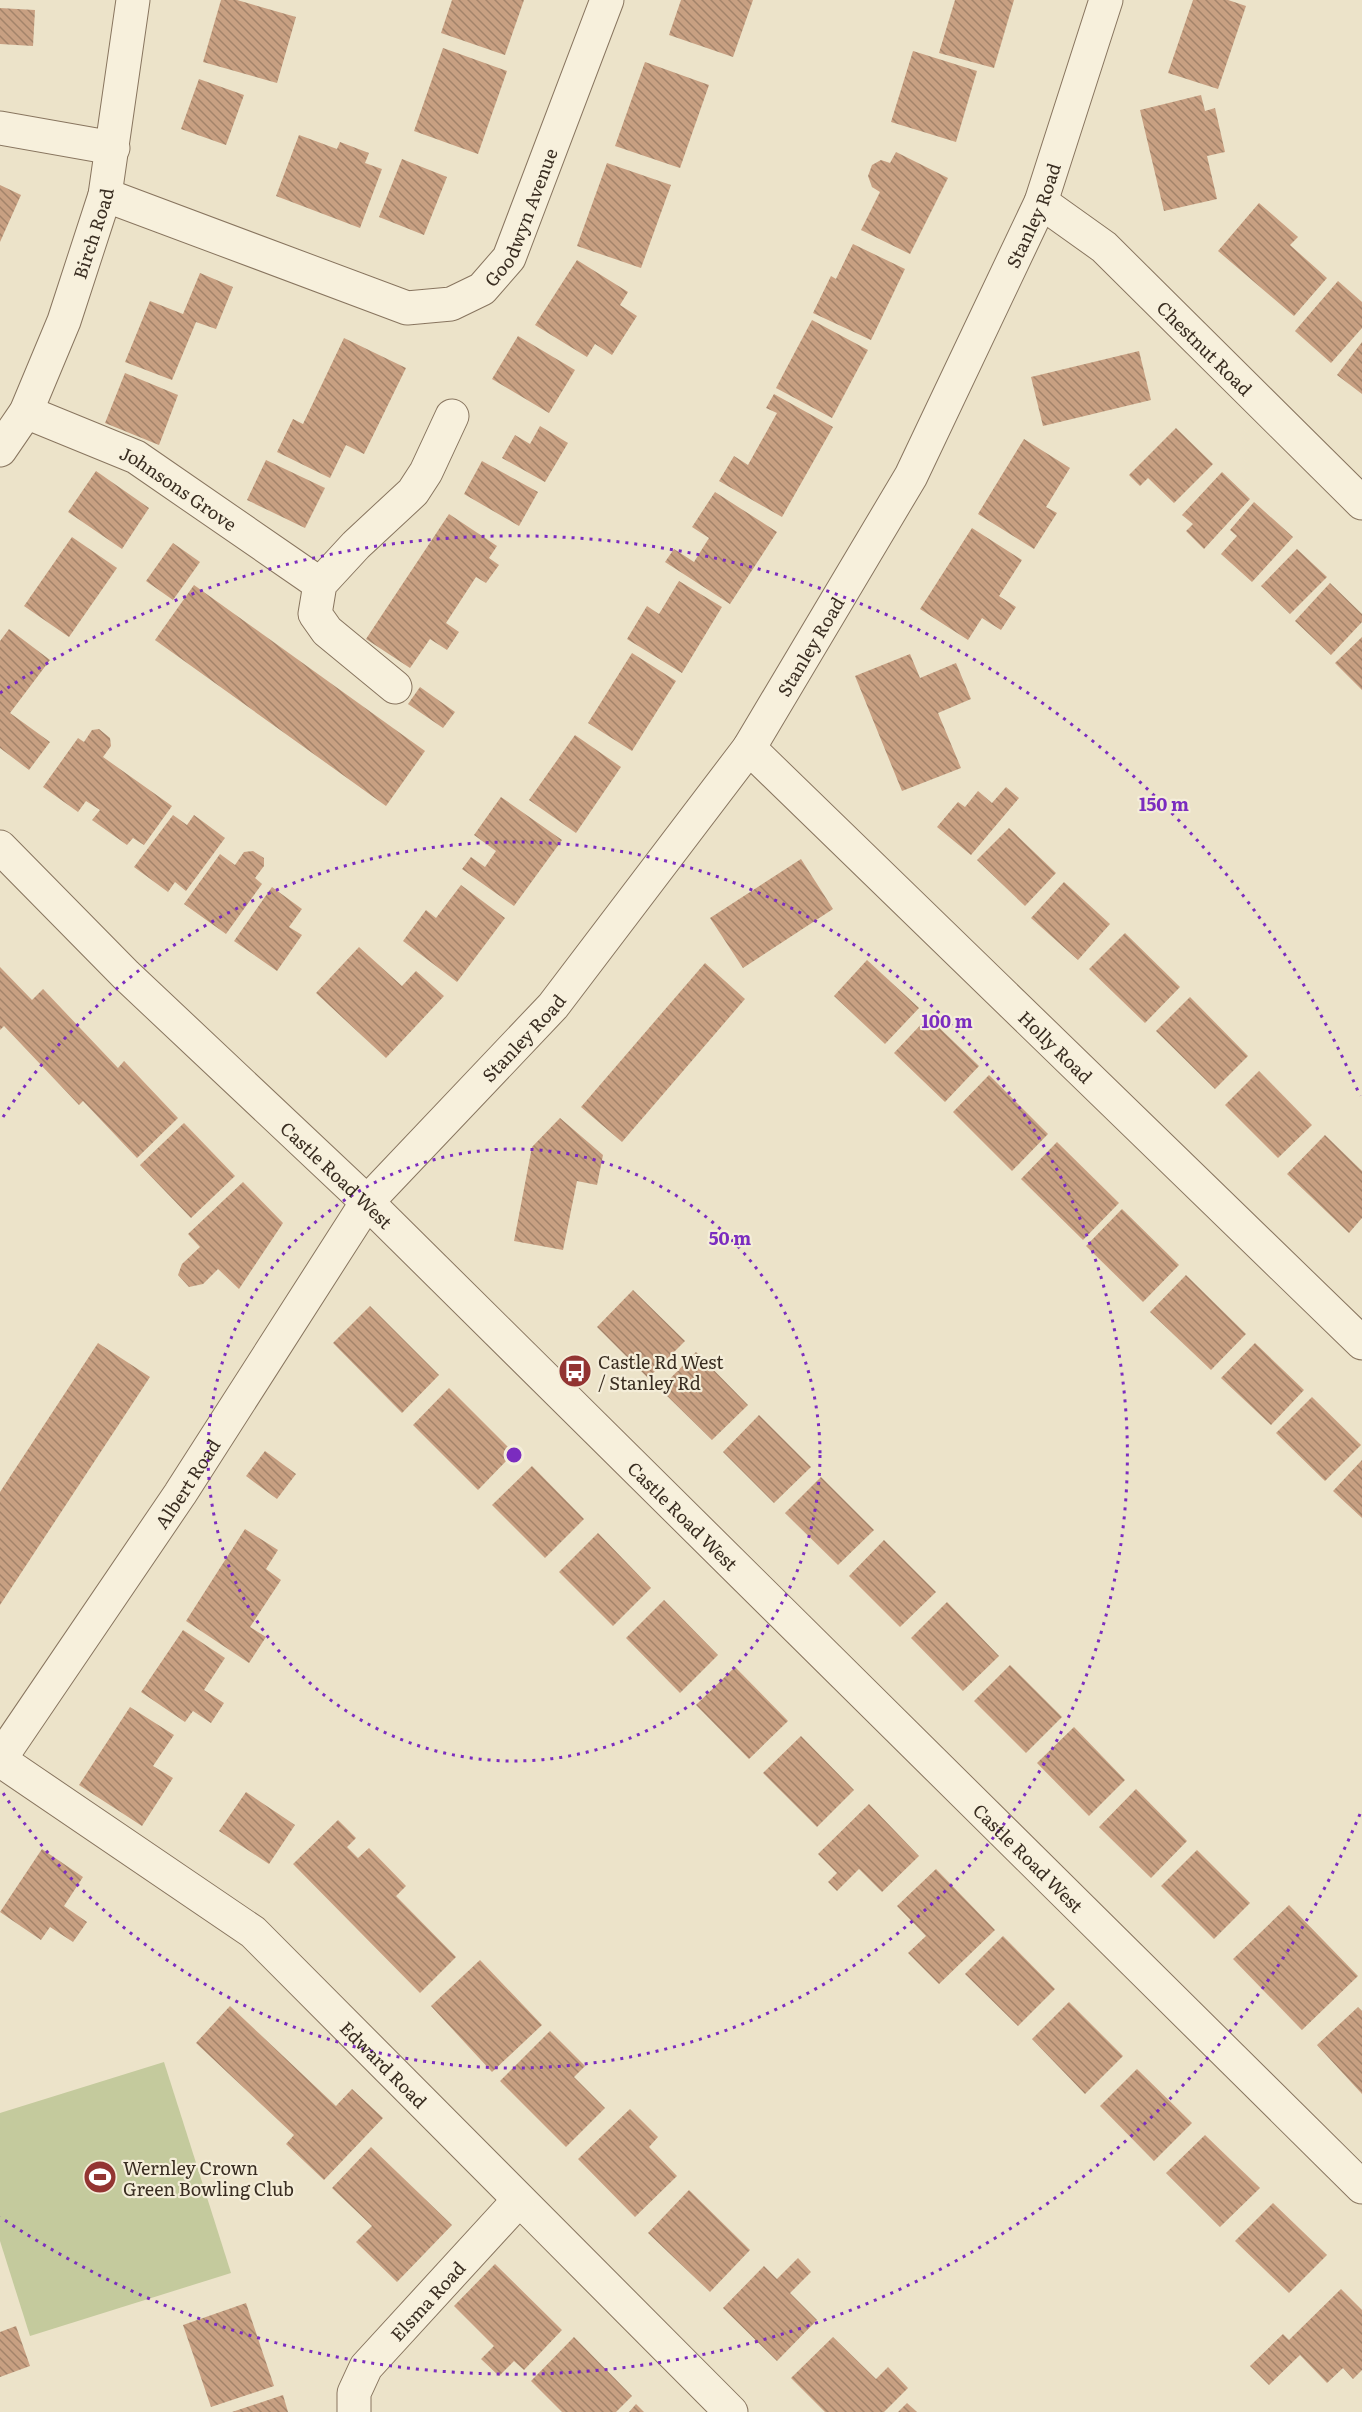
<svg xmlns="http://www.w3.org/2000/svg" width="1362" height="2412" viewBox="0 0 1362 2412" font-family="Literata,serif">
	<defs>
		<pattern id="building-back-hatch" width="6" height="6" patternUnits="userSpaceOnUse" patternTransform="scale(1.5)"><rect width="6" height="6" fill="#c8a082"/><path d="M-1 5l2 2M0 0l6 6M5-1l2 2" fill="none" stroke="#a3836a"/></pattern>
	</defs>
	<rect width="100%" height="100%" fill="#ece3c9"/>
	<!-- pitch -->
	<path fill="#c4ca9d" d="M164 2062 231 2273 30 2336 0 2241V2113Z"/>
	<!-- building -->
	<g fill="url(#building-back-hatch)">
		<path d="M221 0H237L296 17 277 83 203 62Z"/>
		<path d="M452 0H524L505 55 441 33Z"/>
		<path d="M681 0H753L733 57 669 35Z"/>
		<path d="M955 0H1014L994 68 939 53Z"/>
		<path d="M1193 0H1228L1246 6 1218 89 1168 73Z"/>
		<path d="M0 8 35 10 33 46 0 44Z"/>
		<path d="M443 48 507 71 478 154 414 131Z"/>
		<path d="M913 51 977 71 956 142 891 122Z"/>
		<path d="M645 62 709 85 680 168 615 146Z"/>
		<path d="M199 79 244 95 226 145 181 129Z"/>
		<path d="M1201 95 1205 111 1215 108 1225 152 1207 156 1217 199 1164 211 1140 110Z"/>
		<path d="M299 135 337 149 340 142 369 153 365 163 382 169 360 228 276 196Z"/>
		<path d="M896 152 948 178 910 254 861 230 880 192 872 187 868 176 872 165 881 160 890 163Z"/>
		<path d="M402 159 447 177 424 235 379 217Z"/>
		<path d="M607 163 671 185 641 268 577 246Z"/>
		<path d="M0 185 21 195 0 242Z"/>
		<path d="M1259 203 1298 237 1290 245 1327 278 1294 316 1218 251Z"/>
		<path d="M853 244 905 269 871 340 813 313 831 276 836 279Z"/>
		<path d="M577 260 628 292 620 305 637 316 612 355 595 344 587 357 535 325Z"/>
		<path d="M200 273 233 287 216 329 196 322 172 380 125 362 150 301 183 314Z"/>
		<path d="M1338 281 1362 302V328L1331 363 1295 331Z"/>
		<path d="M812 320 868 350 832 418 776 388Z"/>
		<path d="M518 336 575 370 549 413 492 379Z"/>
		<path d="M344 338 406 368 364 454 346 445 330 478 277 452 293 419 303 424Z"/>
		<path d="M1362 342V394L1337 375Z"/>
		<path d="M1139 351 1151 400 1043 426 1031 377Z"/>
		<path d="M125 373 178 395 159 445 105 423Z"/>
		<path d="M774 394 833 427 782 517 719 481 734 456 748 465 777 413 766 408Z"/>
		<path d="M540 426 568 443 545 482 502 458 515 435 530 444Z"/>
		<path d="M1176 428 1213 464 1174 503 1148 478 1140 486 1129 475Z"/>
		<path d="M1024 439 1070 468 1046 507 1057 513 1034 549 978 514Z"/>
		<path d="M266 460 325 488 305 528 247 500Z"/>
		<path d="M482 461 538 492 519 526 464 494Z"/>
		<path d="M96 471 149 508 122 549 68 512Z"/>
		<path d="M1222 472 1250 499 1204 549 1186 531 1193 524 1182 515Z"/>
		<path d="M715 492 777 532 730 604 665 562 674 549 694 562 709 538 692 527Z"/>
		<path d="M1254 502 1293 537 1252 582 1221 554 1237 536 1230 530Z"/>
		<path d="M449 514 497 546 489 558 499 565 486 583 476 577 446 623 459 632 447 650 430 639 410 668 366 639Z"/>
		<path d="M972 528 1022 560 999 596 1016 607 1001 630 982 618 968 640 920 609Z"/>
		<path d="M72 537 117 568 69 637 24 606Z"/>
		<path d="M173 543 200 562 173 600 146 581Z"/>
		<path d="M1297 549 1327 577 1290 614 1261 586Z"/>
		<path d="M679 581 722 607 682 673 627 639 647 606 659 614Z"/>
		<path d="M1330 583 1362 614V622L1331 655 1295 621Z"/>
		<path d="M194 585 425 751 386 806 155 640Z"/>
		<path d="M9 629 50 660 10 713 50 742 29 770 0 748V641Z"/>
		<path d="M1362 637V690L1335 663Z"/>
		<path d="M632 653 676 681 632 751 588 723Z"/>
		<path d="M910 654 920 678 956 663 971 699 938 713 961 768 902 791 855 676Z"/>
		<path d="M420 687 455 712 443 728 408 704Z"/>
		<path d="M99 729 110 738 111 746 103 757 172 806 144 845 133 838 127 845 92 820 100 810 86 801 78 812 43 787 78 738 84 742 92 730Z"/>
		<path d="M575 735 621 767 576 833 529 800Z"/>
		<path d="M1006 787 1019 798 971 855 937 827 958 802 965 807 978 791 992 803Z"/>
		<path d="M501 797 562 840 514 906 462 869 471 857 485 867 496 851 474 835Z"/>
		<path d="M173 815 187 825 194 815 225 838 186 891 175 882 168 892 134 867Z"/>
		<path d="M1009 828 1056 873 1025 906 977 860Z"/>
		<path d="M253 851 264 858V866L255 878 262 884 226 934 184 904 220 854 235 865 244 852Z"/>
		<path d="M801 859 833 909 743 968 710 918Z"/>
		<path d="M1064 882 1110 924 1078 960 1031 918Z"/>
		<path d="M461 885 505 918 457 982 403 941 426 910 436 918Z"/>
		<path d="M272 887 302 909 289 927 302 935 277 971 234 941Z"/>
		<path d="M1125 933 1180 987 1145 1023 1089 969Z"/>
		<path d="M359 947 402 986 416 971 444 996 386 1058 316 993Z"/>
		<path d="M867 960 919 1008 885 1044 834 996Z"/>
		<path d="M705 963 745 999 622 1142 581 1107Z"/>
		<path d="M0 967 32 1000 43 989 118 1068 124 1061 178 1118 137 1158 83 1101 79 1105 4 1026 0 1030Z"/>
		<path d="M1190 997 1248 1056 1215 1089 1156 1031Z"/>
		<path d="M928 1017 979 1066 945 1102 894 1053Z"/>
		<path d="M1259 1071 1312 1125 1278 1158 1225 1105Z"/>
		<path d="M989 1075 1048 1134 1012 1171 953 1112Z"/>
		<path d="M560 1118 603 1155 597 1185 577 1181 563 1250 514 1241 532 1147Z"/>
		<path d="M184 1123 235 1176 191 1218 140 1165Z"/>
		<path d="M1325 1135 1362 1171V1218L1349 1233 1287 1174Z"/>
		<path d="M1057 1142 1119 1203 1083 1240 1021 1179Z"/>
		<path d="M243 1182 283 1223 239 1289 218 1269 203 1284 189 1287 178 1275 182 1264 200 1247 188 1234Z"/>
		<path d="M1122 1209 1179 1265 1143 1302 1086 1246Z"/>
		<path d="M1186 1275 1246 1334 1211 1370 1150 1312Z"/>
		<path d="M633 1290 685 1341 648 1378 597 1327Z"/>
		<path d="M370 1306 439 1375 402 1413 333 1343Z"/>
		<path d="M98 1343 150 1377 0 1605V1492Z"/>
		<path d="M1255 1343 1304 1390 1271 1425 1221 1378Z"/>
		<path d="M696 1352 748 1405 712 1440 660 1389Z"/>
		<path d="M449 1388 514 1453 478 1490 413 1425Z"/>
		<path d="M1312 1397 1361 1445 1325 1481 1276 1433Z"/>
		<path d="M759 1415 811 1467 774 1503 723 1452Z"/>
		<path d="M265 1451 296 1474 277 1499 246 1476Z"/>
		<path d="M1362 1460V1518L1333 1491Z"/>
		<path d="M532 1466 584 1519 545 1558 492 1505Z"/>
		<path d="M821 1477 874 1530 838 1565 785 1513Z"/>
		<path d="M245 1529 278 1550 266 1569 281 1580 250 1627 266 1637 249 1663 186 1621Z"/>
		<path d="M598 1533 651 1588 613 1626 559 1572Z"/>
		<path d="M884 1540 936 1592 900 1627 849 1576Z"/>
		<path d="M664 1600 718 1655 680 1693 626 1638Z"/>
		<path d="M947 1602 999 1656 963 1691 911 1638Z"/>
		<path d="M183 1630 225 1658 204 1690 224 1703 211 1723 193 1711 185 1722 141 1692Z"/>
		<path d="M1010 1665 1062 1717 1026 1753 974 1701Z"/>
		<path d="M735 1667 788 1721 749 1759 696 1705Z"/>
		<path d="M130 1707 174 1735 153 1766 173 1778 142 1826 79 1785Z"/>
		<path d="M1074 1727 1125 1780 1089 1816 1037 1763Z"/>
		<path d="M801 1736 854 1790 817 1827 763 1773Z"/>
		<path d="M1136 1789 1187 1841 1151 1878 1099 1827Z"/>
		<path d="M246 1792 295 1825 269 1864 219 1831Z"/>
		<path d="M869 1804 919 1856 882 1892 859 1869 837 1891 828 1882 837 1873 818 1854Z"/>
		<path d="M338 1820 356 1838 347 1847 358 1858 369 1848 406 1886 396 1896 456 1957 420 1993 293 1864Z"/>
		<path d="M42 1849 83 1877 64 1906 87 1922 73 1942 50 1927 41 1940 0 1912Z"/>
		<path d="M1197 1850 1250 1903 1214 1939 1161 1886Z"/>
		<path d="M936 1869 995 1930 939 1984 908 1953 926 1936 897 1906Z"/>
		<path d="M1289 1905 1358 1976 1302 2030 1233 1959Z"/>
		<path d="M1003 1936 1055 1989 1018 2026 965 1974Z"/>
		<path d="M480 1960 542 2025 492 2072 431 2006Z"/>
		<path d="M1069 2002 1123 2056 1085 2094 1032 2039Z"/>
		<path d="M230 2006 336 2106 352 2089 383 2118 324 2180 286 2144 294 2135 196 2043Z"/>
		<path d="M1358 2007 1362 2011V2094L1317 2045Z"/>
		<path d="M550 2031 585 2066 574 2077 605 2108 566 2147 500 2081Z"/>
		<path d="M1137 2069 1192 2123 1154 2161 1100 2106Z"/>
		<path d="M630 2109 658 2137 649 2147 677 2176 635 2217 578 2159Z"/>
		<path d="M1205 2135 1260 2188 1220 2227 1166 2173Z"/>
		<path d="M371 2147 452 2225 397 2282 356 2242 372 2226 332 2188Z"/>
		<path d="M689 2190 750 2250 710 2292 648 2233Z"/>
		<path d="M1273 2203 1327 2255 1289 2293 1235 2241Z"/>
		<path d="M798 2258 811 2272 790 2293 817 2320 777 2361 723 2308 764 2266 777 2279Z"/>
		<path d="M495 2264 562 2330 524 2370 514 2361 499 2376 481 2359 494 2346 454 2306Z"/>
		<path d="M1341 2289 1362 2310V2370L1353 2379 1343 2368 1327 2383 1300 2355 1269 2385 1250 2366 1283 2334 1289 2340Z"/>
		<path d="M246 2303 274 2386 211 2407 183 2325Z"/>
		<path d="M16 2326 30 2366 0 2377V2332Z"/>
		<path d="M574 2337 632 2396 616 2412H562L531 2381Z"/>
		<path d="M833 2337 876 2379 888 2367 908 2388 884 2412H825L791 2378Z"/>
		<path d="M283 2395 288 2412H232Z"/>
		<path d="M907 2403 917 2412H898Z"/>
		<path d="M636 2404 644 2412H629Z"/>
	</g>
	<g fill="none" stroke-linecap="round" stroke-linejoin="round">
		<defs>
			<g id="minor">
				<path d="M0 128 113 148"/>
				<path id="s1" d="M105 195 407 308 451 304 482 289 509 258 607 0"/>
				<path id="s2" d="M1041 202 1104 247 1362 503"/>
				<path id="s3" d="M26 412 136 457 320 584"/>
				<path id="s4" d="M0 450 26 412 64 321 105 195 133 0"/>
				<path d="M395 687 327 631 315 614 320 584 356 545 413 492 426 472 452 416"/>
				<path id="s5" d="M749 748 1362 1343"/>
				<path id="s6" d="M0 847 126 975 367 1202 1362 2187"/>
				<path id="s7" d="M0 1759 180 1494 367 1202 553 1006 749 748 911 476 1041 202 1106 0"/>
				<path id="s8" d="M0 1760 253 1932 731 2412"/>
				<path id="s9" d="M354 2412V2393L366 2367 519 2200"/>
			</g>
		</defs>
		<!-- minor casing -->
		<use href="#minor" stroke="#88755f" stroke-width="35"/>
		<!-- minor -->
		<use href="#minor" stroke="#f7f0dc" stroke-width="33"/>
	</g>
	<!-- distance rings -->
	<g fill="none" stroke="#7b2cbf" stroke-width="3" stroke-dasharray="3 6">
		<circle cx="514" cy="1455" r="306"/>
		<path d="M3 1117A613 613 0 1 1 3 1793"/>
		<path d="M1360 1814A919 919 0 0 1 0 2217M0 693A919 919 0 0 1 1360 1096"/>
	</g>
	<!-- icons -->
	<defs>
		<symbol id="bus-disc" viewBox="-11 -11 22 22"><circle r="9.5" fill="#933432" stroke="#f4edd8"/><path d="M-5-6H5V4H4V6H2V4H-2V6H-4V4H-5ZM-3.5-4V0h7V-4ZM-3.5 1.2v1.5H-2V1.2ZM2 1.2v1.5H3.5V1.2Z" fill="#fff"/></symbol>
		<symbol id="stadium-disc" viewBox="-11 -11 22 22"><circle r="9.5" fill="#933432" stroke="#f4edd8"/><path d="M0-5a6.5 5 0 1 0 0 10a6.5 5 0 1 0 0-10ZM-3.5-1.8h7v3.6h-7Z" fill="#fff"/></symbol>
	</defs>
	<g fill-rule="evenodd">
		<use href="#bus-disc" x="556" y="1352" width="38" height="38"/>
		<use href="#stadium-disc" x="81" y="2158" width="38" height="38"/>
	</g>
	<g text-anchor="middle" dominant-baseline="central" stroke-width="4.5" stroke-linejoin="round" paint-order="stroke">
		<!-- street labels -->
		<g font-size="18" fill="#392d21" stroke="#f4edd8">
			<text stroke="none"><textPath href="#s1" startOffset="484">Goodwyn Avenue</textPath></text>
			<text stroke="none"><textPath href="#s7" startOffset="1866">Stanley Road</textPath></text>
			<text stroke="none"><textPath href="#s4" startOffset="237">Birch Road</textPath></text>
			<text stroke="none"><textPath href="#s2" startOffset="220">Chestnut Road</textPath></text>
			<text stroke="none"><textPath href="#s3" startOffset="171">Johnsons Grove</textPath></text>
			<text stroke="none"><textPath href="#s7" startOffset="1380">Stanley Road</textPath></text>
			<text stroke="none"><textPath href="#s7" startOffset="894">Stanley Road</textPath></text>
			<text stroke="none"><textPath href="#s5" startOffset="428">Holly Road</textPath></text>
			<text stroke="none"><textPath href="#s6" startOffset="470">Castle Road West</textPath></text>
			<text stroke="none"><textPath href="#s7" startOffset="333">Albert Road</textPath></text>
			<text stroke="none"><textPath href="#s6" startOffset="956">Castle Road West</textPath></text>
			<text stroke="none"><textPath href="#s6" startOffset="1442">Castle Road West</textPath></text>
			<text stroke="none"><textPath href="#s8" startOffset="492">Edward Road</textPath></text>
			<text stroke="none"><textPath href="#s9" startOffset="138">Elsma Road</textPath></text>
		</g>
		<!-- poi labels -->
		<g font-size="18" fill="#392d21" stroke="#f4edd8" text-anchor="start">
			<text x="598" y="1361">Castle Rd West<tspan x="598" dy="21">/ Stanley Rd</tspan></text>
			<text x="123" y="2167">Wernley Crown<tspan x="123" dy="21">Green Bowling Club</tspan></text>
		</g>
	</g>
	<circle cx="514" cy="1455" r="9" fill="#7b2cbf" stroke="#f4edd8" stroke-width="3"/>
	<g font-size="18" text-anchor="middle" font-weight="bold" fill="#7b2cbf" stroke="#f4edd8" stroke-width="4.5" stroke-linejoin="round" paint-order="stroke">
		<text x="1164" y="811">150 m</text>
		<text x="947" y="1028">100 m</text>
		<text x="730" y="1245">50 m</text>
	</g>
</svg>
